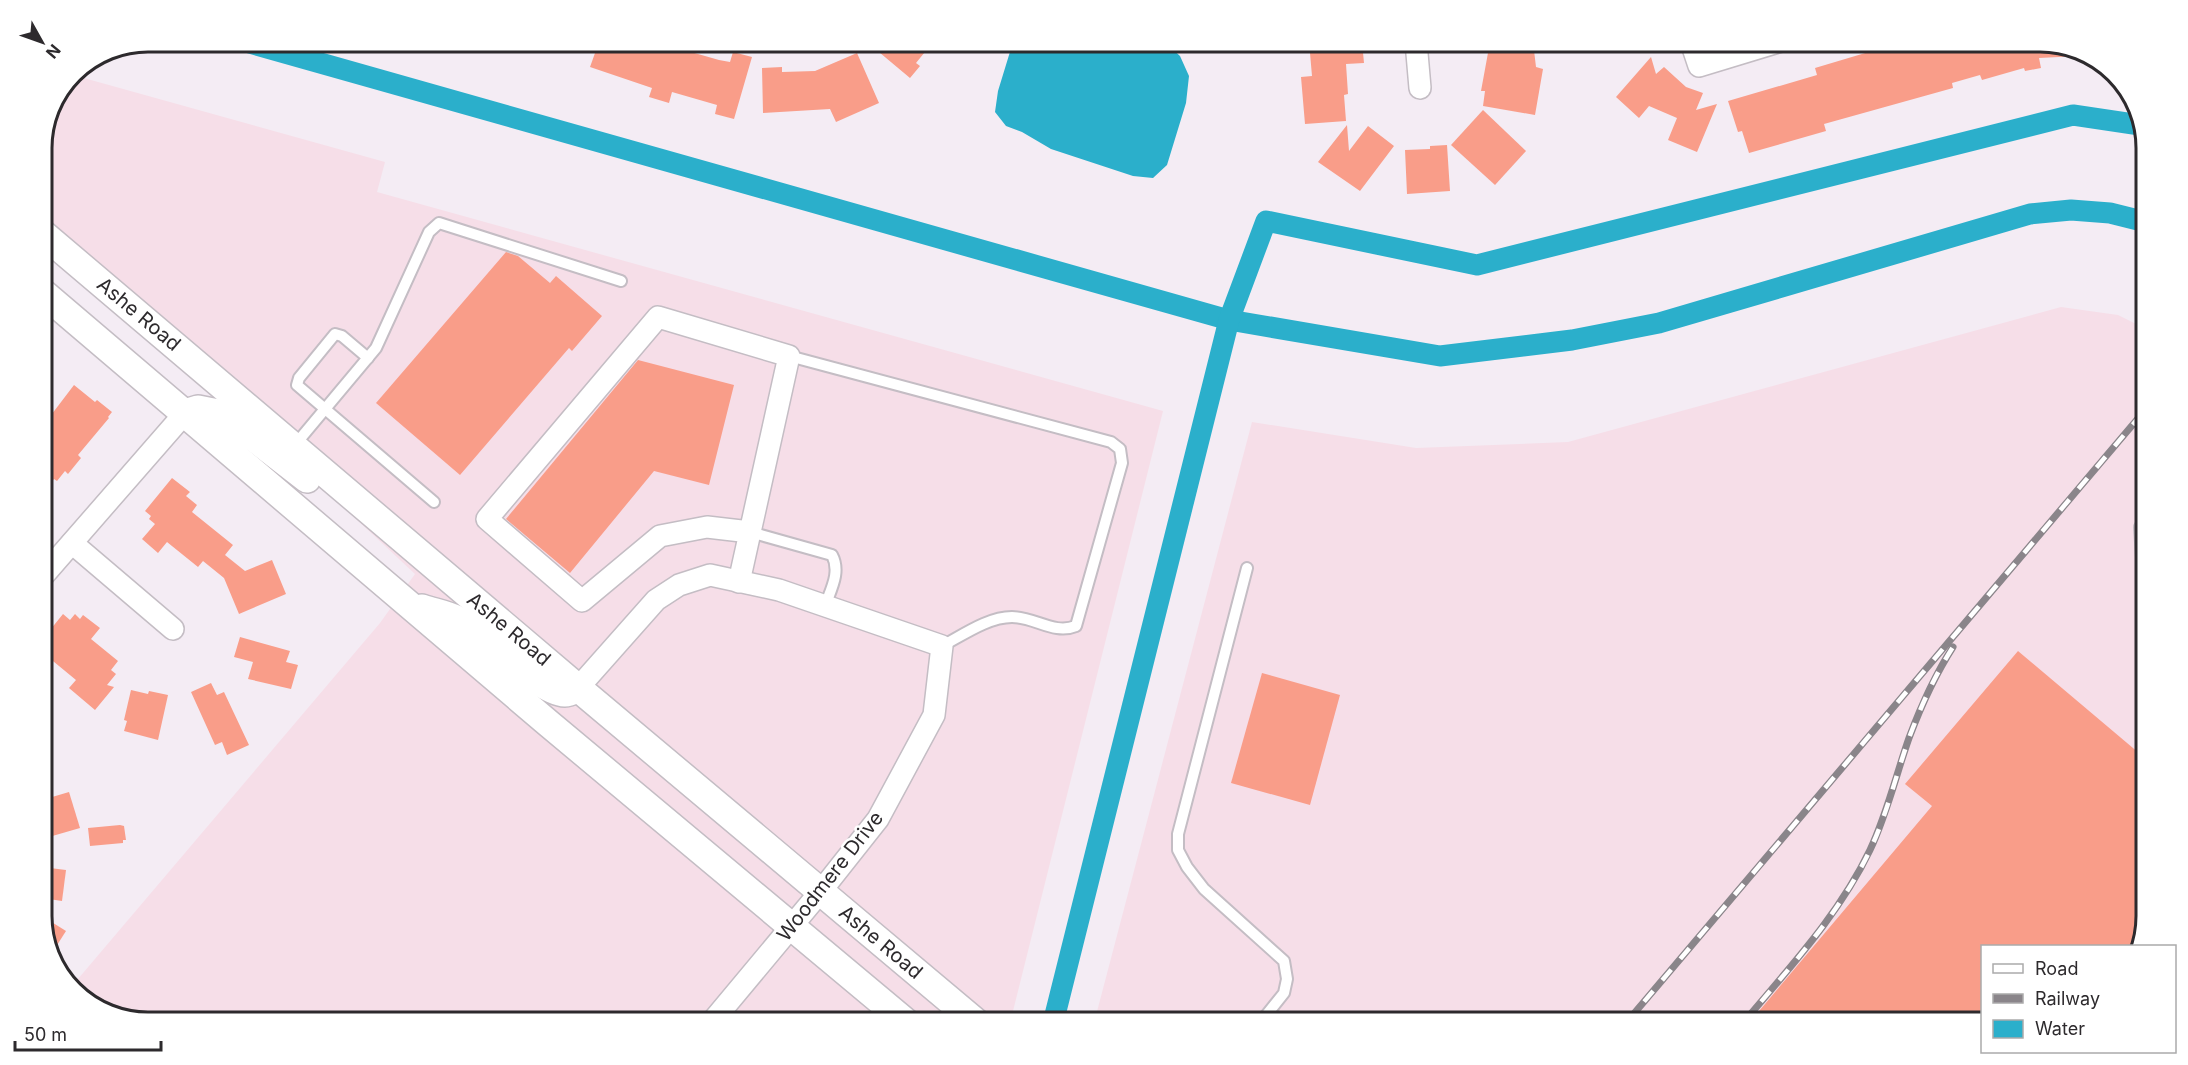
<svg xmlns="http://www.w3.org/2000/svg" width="2188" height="1065" viewBox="0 0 2188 1065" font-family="Inter,sans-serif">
	<rect width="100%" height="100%" fill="#f4ecf4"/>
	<!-- industrial -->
	<g fill="#f6dee8">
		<path d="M73 75 385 162 377 192 1163 411 1010 1023H149L102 1012 72 986 380 623 415 574 42 225V142Z"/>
		<path d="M2061 307 2118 315 2146 329V916L2139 946H1982V1023H1094L1252 422 1416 448 1568 442Z"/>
	</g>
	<!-- water -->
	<path fill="#2bafcb" d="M1013 42H1165L1180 56 1189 76 1186 103 1167 165 1153 178 1133 176 1051 149 1022 132 1006 126 995 112 998 91Z"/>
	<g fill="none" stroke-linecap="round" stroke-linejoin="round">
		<!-- canal -->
		<g stroke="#2bafcb" stroke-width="21">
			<path d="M246 42 1229 320 1440 356 1572 340 1659 323 2030 214 2071 210 2110 213 2146 222"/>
			<path d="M1053 1023 1229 320 1266 221 1477 265 2073 115 2140 125"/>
		</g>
	</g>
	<!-- building -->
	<g fill="#f99d89">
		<path d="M599 42H686L684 50 719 60 730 62 733 52 752 57 734 119 715 114 717 105 672 92 669 103 649 97 652 88 590 67Z"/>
		<path d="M867 42H933L916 63 920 66 910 78Z"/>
		<path d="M1317 42H1362L1364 63 1346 64 1348 94 1344 95 1346 121 1305 124 1301 77 1312 76 1310 53H1317Z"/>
		<path d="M1490 42H1533L1536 67 1543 69 1535 115 1483 106 1485 91H1481Z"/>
		<path d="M1902 42H2040L2079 51V56L2039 58 2041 68 2025 71 2024 68 1982 80 1980 75 1952 83 1953 88 1824 124 1826 131 1749 153 1742 131 1738 132 1728 101 1817 75 1815 68Z"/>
		<path d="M857 53 879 103 836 122 830 109 763 113 762 68 782 67V72L815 71Z"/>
		<path d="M1651 57 1656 74 1664 67 1686 87 1703 93 1696 110 1717 104 1697 152 1668 140 1677 118 1649 106 1639 118 1616 97Z"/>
		<path d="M1483 110 1526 151 1495 185 1451 145Z"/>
		<path d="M1347 125 1349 151 1368 126 1394 146 1360 191 1318 162Z"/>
		<path d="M1447 145 1450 191 1407 194 1405 150 1430 149V146Z"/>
		<path d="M506 252 518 256 550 283 556 276 602 316 572 351 569 348 460 475 376 403Z"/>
		<path d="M638 360 734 385 709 485 654 471 570 573 506 519Z"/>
		<path d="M74 385 95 402 97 400 112 412 108 417 109 418 78 455 81 458 68 474 65 471 57 481 54 479 42 494V427Z"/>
		<path d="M172 478 190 492 186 496 197 505 192 512 233 545 225 555 245 571 272 560 286 594 239 614 224 578 203 561 198 567 167 542 158 553 142 539 155 524 149 519 151 516 145 511Z"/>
		<path d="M63 614 70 620 75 614 80 619 83 615 100 628 91 639 118 661 111 670 116 674 107 685 114 687 95 710 69 688 76 680 42 652V640Z"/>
		<path d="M240 637 290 651 286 662 298 665 291 689 248 679 253 662 234 657Z"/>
		<path d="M2018 651 2146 759V916L2139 946H1983V1023H1749L1932 806 1905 784Z"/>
		<path d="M1262 673 1340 695 1310 805 1231 783Z"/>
		<path d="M211 683 217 695 224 692 249 745 227 755 222 742 215 745 191 692Z"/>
		<path d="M131 690 148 694 149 691 168 695 158 740 124 731 127 721 124 720Z"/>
		<path d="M69 792 80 828 42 839V800Z"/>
		<path d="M120 825 124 826 126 840H123V843L90 846 88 828Z"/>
		<path d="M42 867 66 870 62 901 42 898Z"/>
		<path d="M42 916 66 931 52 953 42 924Z"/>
	</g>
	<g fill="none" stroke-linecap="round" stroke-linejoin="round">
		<defs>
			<g id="service">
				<path d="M789 356 1111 442 1120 449 1122 463 1076 626C1054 635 1035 617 1012 617 988 617 963 635 942 646"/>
				<path d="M368 358 342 336 335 334 299 378 297 385 434 502"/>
				<path d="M294 446 376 348 429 232 439 223 621 281"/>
				<path d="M2146 520 2140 527 2146 617"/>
				<path d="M750 532 832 555C841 572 831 589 825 606"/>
				<path d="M1247 568 1178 834V850L1187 867 1204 889 1284 961 1287 979 1284 993 1260 1023"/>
			</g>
			<g id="minor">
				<path d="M1416 42 1420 88"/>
				<path d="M1691 42 1699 66 1778 42"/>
				<path d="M72 543 173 629"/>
				<path d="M42 577 185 413"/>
				<path d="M739 582 789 356 658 317 487 519 582 601 660 536 707 527 750 532"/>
				<path d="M578 688 656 600 679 585 710 575 779 590 942 646 934 715 878 819 821 891 711 1023"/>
			</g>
			<g id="tertiary">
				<path d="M42 233 578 688 977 1023"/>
				<path d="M42 292 548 723 907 1023"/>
				<path d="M185 413 198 409 223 414 307 479"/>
				<path d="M422 608C433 612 447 614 458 620 486 634 538 692 565 693 570 693 574 690 578 688"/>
			</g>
		</defs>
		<!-- service casing -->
		<use href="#service" stroke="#c4bdc4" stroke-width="14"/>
		<!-- minor casing -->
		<use href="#minor" stroke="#c4bdc4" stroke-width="24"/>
		<!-- tertiary casing -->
		<use href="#tertiary" stroke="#c4bdc4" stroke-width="30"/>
		<!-- service -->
		<use href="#service" stroke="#fff" stroke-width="10"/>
		<!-- minor -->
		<use href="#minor" stroke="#fff" stroke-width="21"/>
		<!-- tertiary -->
		<use href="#tertiary" stroke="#fff" stroke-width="27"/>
		<defs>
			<g id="rail">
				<path d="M1626 1023 2146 409"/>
				<path d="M1743 1023C1789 968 1839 915 1870 850 1887 814 1896 775 1909 738 1921 706 1935 675 1953 647"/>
			</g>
		</defs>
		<!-- rail casing -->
		<use href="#rail" stroke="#8a858a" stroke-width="7"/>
		<!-- rail -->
		<use href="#rail" stroke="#fff" stroke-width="4.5" stroke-dasharray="14" stroke-linecap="butt"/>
	</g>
	<g text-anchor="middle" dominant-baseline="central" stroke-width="5" stroke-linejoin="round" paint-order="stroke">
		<!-- street labels -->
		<g font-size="20" fill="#2d2a2d" stroke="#fff">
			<text transform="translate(139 314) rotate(40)">Ashe Road</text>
			<text transform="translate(509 629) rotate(40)">Ashe Road</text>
			<text transform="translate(830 876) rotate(-52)">Woodmere Drive</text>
			<text transform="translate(881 942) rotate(40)">Ashe Road</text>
		</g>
	</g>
	<!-- crop -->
	<path d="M0 0H2188V1065H0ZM148 52H2040A96 96 0 0 1 2136 148V916A96 96 0 0 1 2040 1012H148A96 96 0 0 1 52 916V148A96 96 0 0 1 148 52Z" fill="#fff" fill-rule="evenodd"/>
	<path fill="none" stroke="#2d2a2d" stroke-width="3" d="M148 52H2040A96 96 0 0 1 2136 148V916A96 96 0 0 1 2040 1012H148A96 96 0 0 1 52 916V148A96 96 0 0 1 148 52Z"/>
	<!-- legend -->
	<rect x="1981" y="945" width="195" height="108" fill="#ffffff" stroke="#abaaab" stroke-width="1.5"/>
	<rect x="1993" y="964" width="30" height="9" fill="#ffffff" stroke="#abaaab" stroke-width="1.5"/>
	<text x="2035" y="975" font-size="18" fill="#2d2a2d">Road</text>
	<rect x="1993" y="994" width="30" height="9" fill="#8a858a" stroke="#abaaab" stroke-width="1.5"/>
	<text x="2035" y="1005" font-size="18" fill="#2d2a2d">Railway</text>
	<rect x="1993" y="1020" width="30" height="18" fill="#2bafcb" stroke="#abaaab" stroke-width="1.5"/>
	<text x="2035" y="1035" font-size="18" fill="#2d2a2d">Water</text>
	<!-- north arrow -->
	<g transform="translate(42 42) rotate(130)" stroke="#ffffff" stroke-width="4.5" paint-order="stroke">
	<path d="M0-4.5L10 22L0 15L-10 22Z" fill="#2d2a2d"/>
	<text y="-9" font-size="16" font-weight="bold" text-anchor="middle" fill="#2d2a2d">N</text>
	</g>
	<!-- scale -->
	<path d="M15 1041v9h146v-9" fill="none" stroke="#2d2a2d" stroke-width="3"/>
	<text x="24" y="1041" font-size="18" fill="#2d2a2d" stroke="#ffffff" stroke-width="4.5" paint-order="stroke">50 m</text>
</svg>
